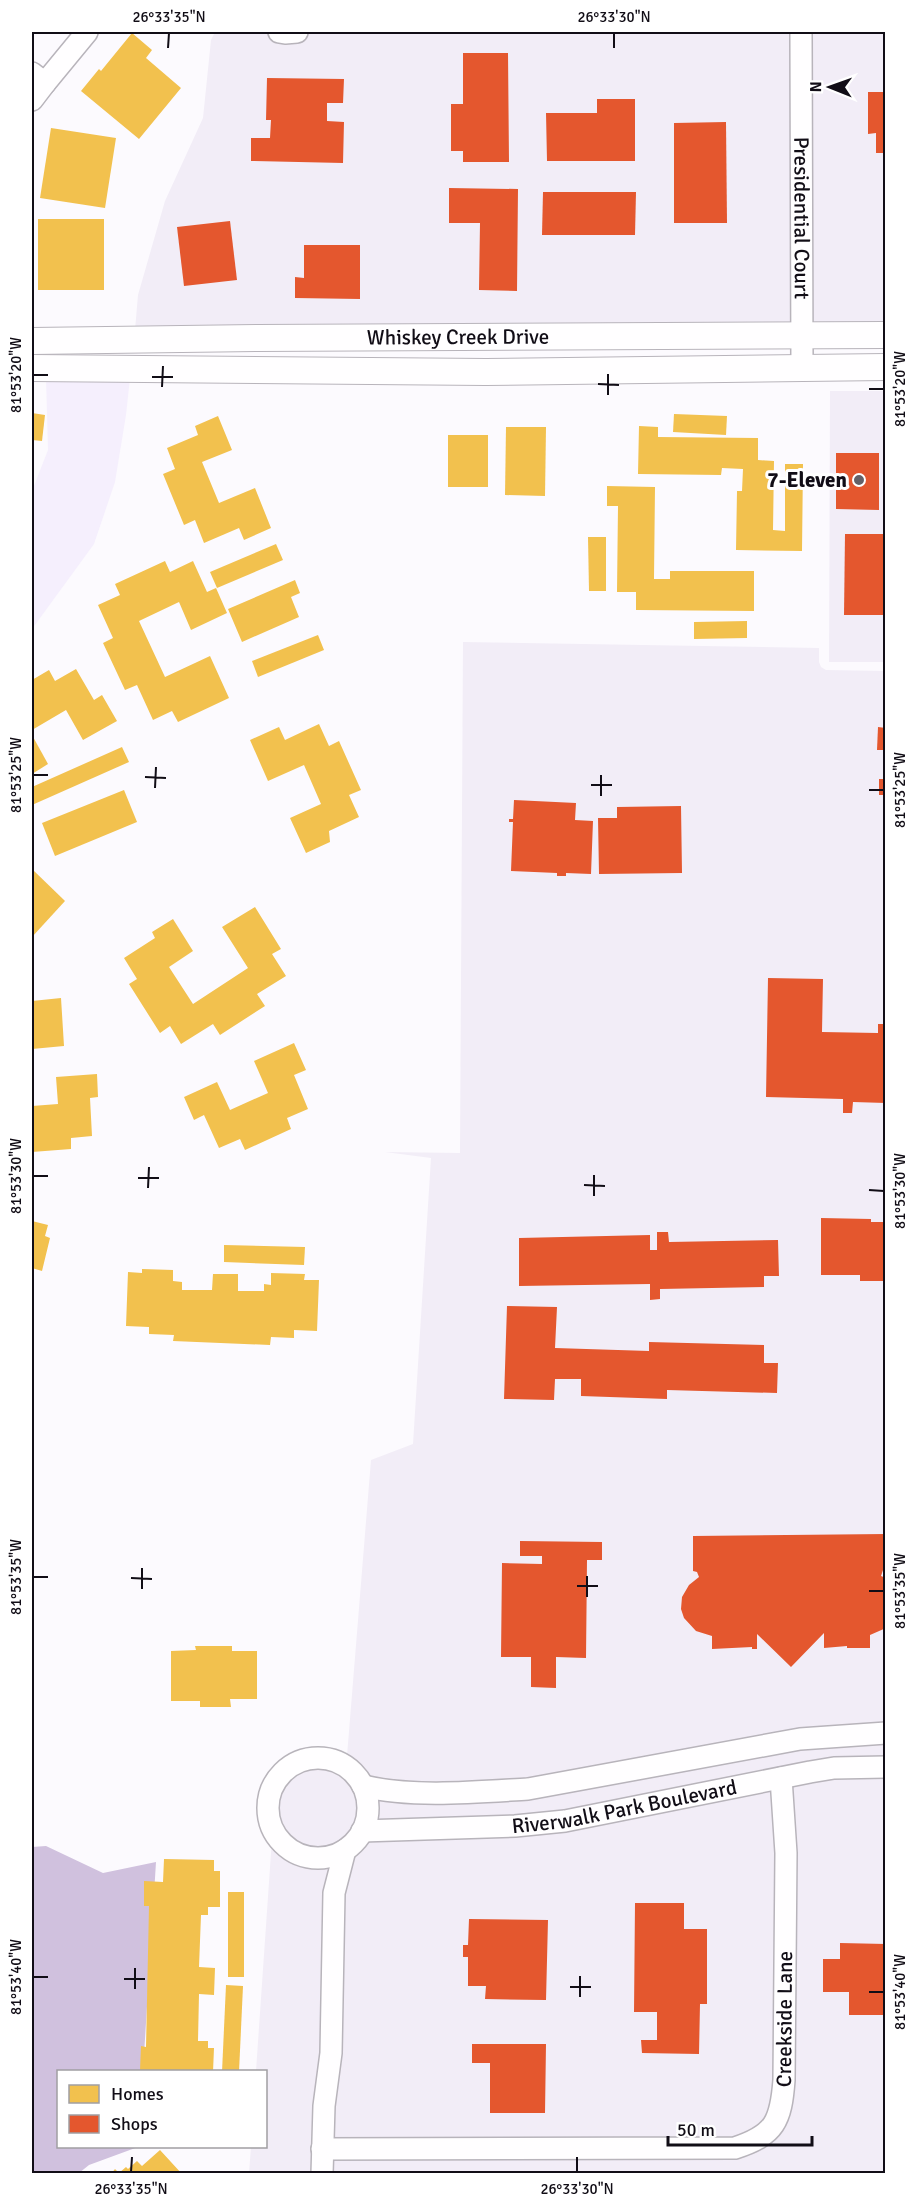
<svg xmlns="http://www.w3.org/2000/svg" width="917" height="2205" viewBox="0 0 917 2205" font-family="Signika,sans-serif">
	<rect width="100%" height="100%" fill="#fcfafe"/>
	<!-- built -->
	<g fill="#f2edf7">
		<path d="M215 32H885V325L135 330 138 295 165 201 203 118 211 40Z"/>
		<path d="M830 391H885V662H829Z"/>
		<path d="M463 642 819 648V662L821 667 826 670 885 671V2173H249L251 2147 266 2146V2072L256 2071 273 1824 274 1772 347 1756 371 1460 413 1444 431 1158 385 1152 460 1153Z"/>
	</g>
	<!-- green -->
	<path fill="#f5effd" d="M46 378H130L126 415 115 482 94 544 32 629V491L48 450Z"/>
	<!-- water -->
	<path fill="#d0c1de" d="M46 1846 103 1873 156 1862 143 2071 58 2072V2146L138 2147 89 2165 79 2173 32 2174V1847Z"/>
	<!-- homes -->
	<g fill="#f2c14e">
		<path d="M132 33 152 50 146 58 181 88 139 139 81 91 99 69 101 71Z"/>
		<path d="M51 128 116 138 105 208 40 198Z"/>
		<rect x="38" y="219" width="66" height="71"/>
		<path d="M32 413 45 415 42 441 32 440Z"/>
		<path d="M674 414 727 416 726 435 673 432Z"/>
		<path d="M218 416 232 450 202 462 219 503 255 488 271 528 244 540 239 528 204 543 195 520 184 525 163 474 175 469 167 448 198 435 195 426Z"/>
		<path d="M639 426 658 427V437L758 438V460L774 461 773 530 785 531V464H803L802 551 736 550 737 491H742L743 469 722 468 721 475 638 474Z"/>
		<path d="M506 427H546L545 496 505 495Z"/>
		<rect x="448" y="435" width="40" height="52"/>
		<path d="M607 486 655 487 654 579H670V571H754V611L636 610V592H617L618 506H607Z"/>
		<path d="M588 537H606V591H589Z"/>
		<path d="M276 544 283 560 217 588 210 572Z"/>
		<path d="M165 561 170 572 193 561 207 592 216 588 227 613 191 630 179 602 139 621 165 677 210 656 229 698 178 722 172 711 153 720 137 685 125 690 103 643 113 638 98 605 120 595 115 584Z"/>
		<path d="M295 580 300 593 291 597 299 617 242 642 228 609Z"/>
		<path d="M747 621V638L694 639V622Z"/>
		<path d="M318 635 324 650 258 677 252 661Z"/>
		<path d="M76 669 94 700 102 695 117 721 83 740 66 710 32 730V680L49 670 55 681Z"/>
		<path d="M319 724 329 746 339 741 361 790 349 795 359 817 329 831 330 842 306 853 290 818 321 804 304 765 268 781 250 740 279 727 285 740Z"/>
		<path d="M32 735 48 764 32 774Z"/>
		<path d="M122 747 129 762 32 805V787Z"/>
		<path d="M124 790 137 822 55 856 42 823Z"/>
		<path d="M32 869 65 901 32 937Z"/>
		<path d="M255 907 281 949 272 954 286 976 257 994 265 1006 220 1035 213 1024 181 1044 170 1026 160 1033 129 984 137 979 124 958 155 938 152 932 173 919 193 951 169 967 193 1004 248 968 222 927Z"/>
		<path d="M61 998 64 1046 32 1049V1001Z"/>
		<path d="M294 1043 306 1070 294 1075 308 1109 287 1118 291 1129 245 1150 240 1139 219 1148 204 1115 194 1120 184 1097 217 1082 230 1110 268 1093 254 1061Z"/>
		<path d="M97 1074 98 1097 90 1098 92 1136 71 1138V1149L32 1152V1106L58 1104 56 1077Z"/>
		<path d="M32 1221 48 1225 45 1236 50 1238 42 1271 32 1268Z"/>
		<path d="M224 1245 305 1247 304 1265 224 1262Z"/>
		<path d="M142 1269 173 1270V1281L182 1282V1290H212L213 1274H238V1291H264V1284L271 1285V1273L305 1274 304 1280H319L317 1331 294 1330V1338L271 1337 270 1345 173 1341 174 1335 149 1334V1327L126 1326 128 1272 142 1273Z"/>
		<path d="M195 1646H232V1651H257V1699H230L231 1707H200V1701H171V1651L196 1650Z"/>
		<path d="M164 1859 214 1860V1871H220V1907H208V1915H201L199 1967 215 1968 214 1995 199 1994 198 2041H208V2048H214L213 2072 140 2071 141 2046 146 2047 149 1906H144V1881L163 1882Z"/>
		<rect x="228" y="1892" width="16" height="85"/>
		<path d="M226 1985 243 1986 239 2072H222Z"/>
		<path d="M160 2150 182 2174H111L115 2169 119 2173 126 2167 128 2169 137 2161 142 2166Z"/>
	</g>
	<!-- shops -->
	<g fill="#e4572e">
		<path d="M463 53H508L509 162H463V151H451V104H463Z"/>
		<path d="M267 78 344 79 343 103H327V121L344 122 343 163 251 161V138H270L271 120H266Z"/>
		<path d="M868 92H886V153H876V133L868 134Z"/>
		<path d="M597 99H635V161H547L546 113H597Z"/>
		<path d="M726 122 727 223H674V123Z"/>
		<path d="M449 188 518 189 517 291 479 290 480 223H449Z"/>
		<path d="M543 192H636L635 235H542Z"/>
		<path d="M230 221 237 280 184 286 177 227Z"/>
		<path d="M304 245H360V299L295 298V277L304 278Z"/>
		<path d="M836 453H879V510L836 509Z"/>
		<path d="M845 534H884V615H844Z"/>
		<path d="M878 727 886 728V750H877Z"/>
		<rect x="879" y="779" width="7" height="16"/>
		<path d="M514 800 576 803 575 820 593 821 591 874 566 873V876H557V873L511 871 513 822H509V819H513Z"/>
		<path d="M681 806 682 873 599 874 598 818H617V807Z"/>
		<path d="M768 978 823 979 822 1032 878 1033V1024H886V1103L853 1102 852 1113H843V1099L766 1097Z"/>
		<path d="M821 1218 871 1219V1222H886V1281H860V1275H821Z"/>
		<path d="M657 1232H668L669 1242 778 1240 779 1276H764V1287L660 1289V1299L650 1300V1284L519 1286V1238L650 1235V1250H657Z"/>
		<path d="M507 1306 557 1307 555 1348 649 1351V1342L764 1345V1363H778L777 1393 667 1390V1399L581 1396V1379H555L554 1400 504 1399Z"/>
		<path d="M886 1534V1571L883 1570 881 1576 886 1578V1628L870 1635V1648H847V1646L824 1648V1633L791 1667 757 1634V1649H752V1647L712 1649V1636L696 1631 684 1618 681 1609 682 1597 689 1585 699 1577 697 1572 693 1571V1536Z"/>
		<path d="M520 1541 602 1542V1560H587L586 1658 556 1657V1688L531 1687V1657H501L502 1563 542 1564V1556H520Z"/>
		<path d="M635 1903H684V1929H707V2004H700L699 2054 642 2053 641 2040H657V2012H634Z"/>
		<path d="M469 1919 548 1920 546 2000 485 1999 486 1986H468V1957H463V1945H468Z"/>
		<path d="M840 1943 886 1944V2015H849V1992H823V1959H840Z"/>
		<path d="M472 2044H546L545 2113H490V2063H472Z"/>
	</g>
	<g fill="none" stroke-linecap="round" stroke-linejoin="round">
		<defs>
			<g id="minor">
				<path d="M279 32 285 33 297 32"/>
				<path id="s1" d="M801 32 802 368"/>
				<path d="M32 73 45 83 87 32"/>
				<path d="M32 100 45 83"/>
				<circle cx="318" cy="1808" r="50"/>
				<path d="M363 1786C413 1798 477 1792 528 1789L800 1739 886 1733"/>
				<path id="s2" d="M362 1831 515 1826 565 1821 810 1772 834 1768 886 1767"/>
				<path id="s3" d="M322 2149 735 2148C775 2135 781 2121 784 2080L786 1853 781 1778"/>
				<path d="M322 2174 324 2106 331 2053 334 1893 345 1850"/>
			</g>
			<g id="tertiary">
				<path id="s4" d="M32 341 257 338 886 335"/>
				<path d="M32 368 486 372 886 367"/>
			</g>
		</defs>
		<!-- minor casing -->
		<use href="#minor" stroke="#b8b4bb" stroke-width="24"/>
		<!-- tertiary casing -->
		<use href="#tertiary" stroke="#b8b4bb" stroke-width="28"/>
		<!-- minor -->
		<use href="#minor" stroke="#fffeff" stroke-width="21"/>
		<!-- tertiary -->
		<use href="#tertiary" stroke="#fffeff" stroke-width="26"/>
	</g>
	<!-- ticks -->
	<path fill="none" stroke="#110d16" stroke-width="2" d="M168 48 169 33M614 48V33M33 375H48M152 377H173M598 384 619 385M162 387 163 366M869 389H884M608 395V374M33 775H48M145 777 166 778M591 785H612M155 788 156 767M869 790H884M601 796V775M33 1176H48M138 1178H159M584 1185 605 1186M148 1188 149 1167M869 1190 884 1191M594 1196V1175M33 1577H48M131 1578 152 1579M577 1586H598M142 1589V1568M869 1591H884M587 1597V1576M33 1977H48M124 1979H145M570 1987H591M135 1989V1968M869 1992H884M580 1997V1976M131 2172 132 2157M577 2172V2157"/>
	<!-- markers -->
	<circle fill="#636067" stroke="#fff" stroke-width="2" cx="859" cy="480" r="6"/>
	<g text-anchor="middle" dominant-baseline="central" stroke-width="6" stroke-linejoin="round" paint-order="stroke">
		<!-- street labels -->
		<g font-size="21" fill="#110d16" stroke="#fff">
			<text stroke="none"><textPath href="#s1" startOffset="186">Presidential Court</textPath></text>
			<text stroke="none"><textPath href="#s4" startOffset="426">Whiskey Creek Drive</textPath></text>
			<text stroke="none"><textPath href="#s2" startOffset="264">Riverwalk Park Boulevard</textPath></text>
			<text stroke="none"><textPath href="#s3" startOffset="566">Creekside Lane</textPath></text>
		</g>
		<!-- poi labels -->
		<g font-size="21" font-weight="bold" fill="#110d16" stroke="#fff" text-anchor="end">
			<text x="847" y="480">7-Eleven</text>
		</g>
	</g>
	<!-- border -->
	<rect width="917" height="2205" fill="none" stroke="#ffffff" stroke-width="66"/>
	<!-- legend -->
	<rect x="57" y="2070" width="210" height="78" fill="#ffffff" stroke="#a09ea2" stroke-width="1.5"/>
	<rect x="69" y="2085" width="30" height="18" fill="#f2c14e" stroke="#a09ea2" stroke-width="1.5"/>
	<text x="111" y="2100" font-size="18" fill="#110d16">Homes</text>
	<rect x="69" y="2115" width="30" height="18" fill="#e4572e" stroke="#a09ea2" stroke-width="1.5"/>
	<text x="111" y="2130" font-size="18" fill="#110d16">Shops</text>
	<!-- north arrow -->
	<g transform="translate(830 87) rotate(271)" stroke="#ffffff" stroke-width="4.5" paint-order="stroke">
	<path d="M0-4.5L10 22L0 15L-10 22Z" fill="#110d16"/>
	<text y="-9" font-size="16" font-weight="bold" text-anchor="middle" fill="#110d16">N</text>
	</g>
	<!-- scale -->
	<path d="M668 2136v9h144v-9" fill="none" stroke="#110d16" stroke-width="3"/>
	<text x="677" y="2136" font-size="18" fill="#110d16" stroke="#ffffff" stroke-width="4.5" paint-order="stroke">50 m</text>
	<rect x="33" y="33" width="851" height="2139" fill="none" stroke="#110d16" stroke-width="2"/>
	<g font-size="15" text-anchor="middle" fill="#110d16">
		<text x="169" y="22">26°33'35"N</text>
		<text x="614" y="22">26°33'30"N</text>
		<text transform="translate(16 375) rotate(-90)" y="5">81°53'20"W</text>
		<text transform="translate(900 389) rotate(-90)" y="5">81°53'20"W</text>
		<text transform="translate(16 775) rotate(-90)" y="5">81°53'25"W</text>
		<text transform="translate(900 790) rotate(-90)" y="5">81°53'25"W</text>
		<text transform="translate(16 1176) rotate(-90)" y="5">81°53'30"W</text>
		<text transform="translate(900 1191) rotate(-90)" y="5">81°53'30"W</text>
		<text transform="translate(16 1577) rotate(-90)" y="5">81°53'35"W</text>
		<text transform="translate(900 1591) rotate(-90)" y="5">81°53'35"W</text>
		<text transform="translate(16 1977) rotate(-90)" y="5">81°53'40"W</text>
		<text transform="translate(900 1992) rotate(-90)" y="5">81°53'40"W</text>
		<text x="131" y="2194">26°33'35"N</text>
		<text x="577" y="2194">26°33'30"N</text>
	</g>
</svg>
